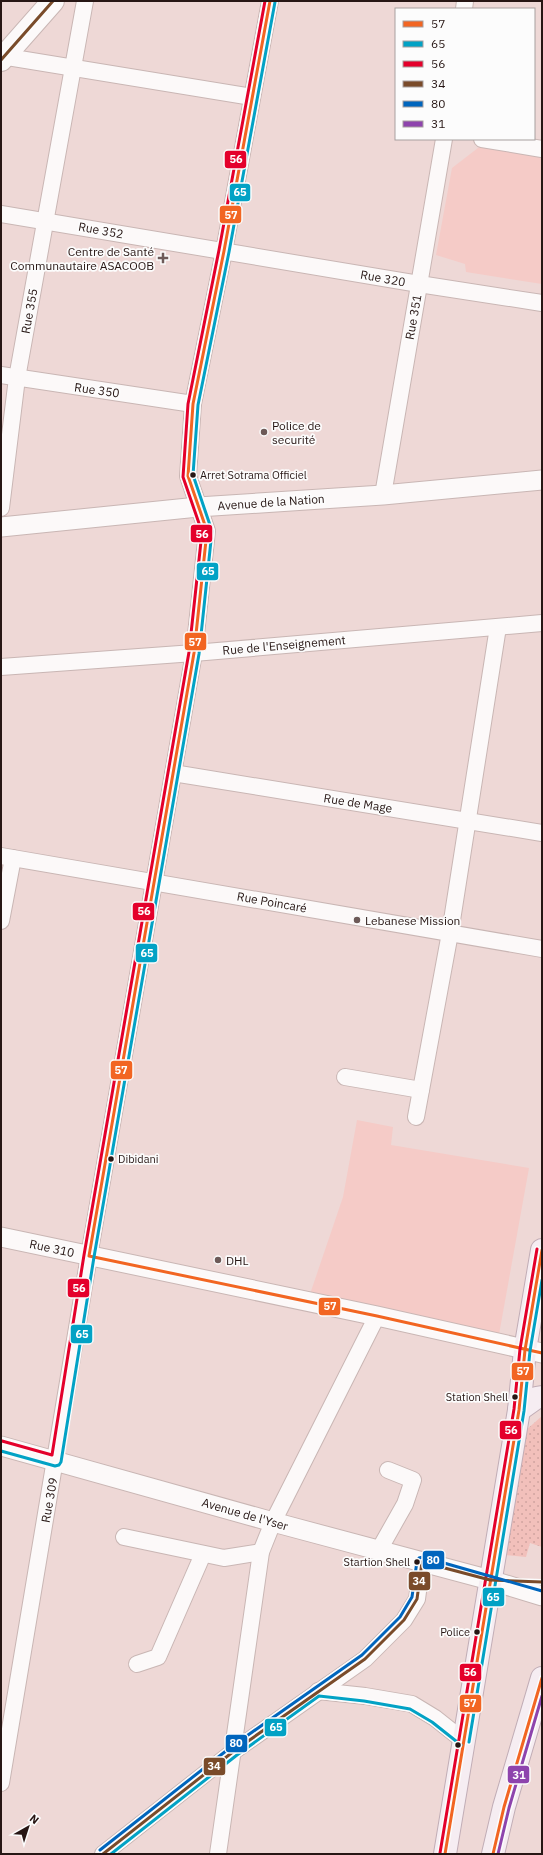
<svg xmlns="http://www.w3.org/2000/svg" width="543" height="1855" viewBox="0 0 543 1855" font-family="'IBM Plex Sans',sans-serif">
	<defs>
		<pattern id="park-dots" width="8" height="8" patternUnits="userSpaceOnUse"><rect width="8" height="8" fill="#f2c0bb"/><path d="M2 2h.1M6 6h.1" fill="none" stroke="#d0a4a0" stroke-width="1.8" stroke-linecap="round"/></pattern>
	</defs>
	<rect width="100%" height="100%" fill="#eed8d6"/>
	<!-- built -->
	<g fill="#f5cbc7">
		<path d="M487 141 542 153V284L466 272 465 264 436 255 452 168Z"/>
		<path d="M357 1120 393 1127 391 1145 529 1168 498 1340 308 1300 343 1197Z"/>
	</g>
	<!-- park -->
	<path fill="url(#park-dots)" d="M542 1416V1547L530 1543 526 1557 505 1555 525 1431Z"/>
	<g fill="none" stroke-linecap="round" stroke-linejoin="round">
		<defs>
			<g id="minor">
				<path d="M464 9 465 1"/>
				<path d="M1 56 252 97"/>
				<path d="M482 139 542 149"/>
				<path d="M1 214 419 284 542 303"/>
				<path d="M1 375 193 404"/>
				<path d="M383 495 444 139"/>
				<path d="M1 508 17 378 85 1"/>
				<path d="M1 667 194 653 542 623"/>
				<path d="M173 773 542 833"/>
				<path d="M1 856 542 949"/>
				<path d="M1 921 13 858"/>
				<path d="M345 1077 421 1090"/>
				<path d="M416 1117 450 933 498 627"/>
				<path d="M124 1537 224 1558 261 1552"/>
				<path d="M379 1550 405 1504 413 1480 388 1470"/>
				<path d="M137 1664 158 1657 203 1554"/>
				<path d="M318 1691 365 1696 412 1704 435 1718 464 1741"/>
				<path d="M1 1783 89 1256 194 653 207 531 188 476 193 404 224 251 270 1"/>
				<path d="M103 1854 234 1751 365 1659 404 1620 417 1599 422 1562"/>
				<path d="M218 1854 261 1552 273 1522 377 1316"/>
			</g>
			<g id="tertiary">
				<path d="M1 527 198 507 383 495 542 480"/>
				<path d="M1 1237 377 1316 542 1353"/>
				<path d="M1 1446 273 1522 490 1580 542 1596"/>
			</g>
			<path id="secondary" d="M1 60 53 1"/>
			<g id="primary">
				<path d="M519 1410 536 1398 542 1397"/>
				<path d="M445 1854 519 1410 525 1350 542 1250"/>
				<path d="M493 1854 504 1807 542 1678"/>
			</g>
		</defs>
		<!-- minor casing -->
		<use href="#minor" stroke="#c9b6b4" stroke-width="18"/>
		<!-- tertiary casing -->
		<use href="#tertiary" stroke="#c9b6b4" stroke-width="21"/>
		<!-- secondary casing -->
		<use href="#secondary" stroke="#c9b6b4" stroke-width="24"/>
		<!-- primary casing -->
		<use href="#primary" stroke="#c1adb6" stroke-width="24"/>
		<!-- minor -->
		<use href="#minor" stroke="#fcf9f9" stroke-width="16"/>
		<!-- tertiary -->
		<use href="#tertiary" stroke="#fcf9f9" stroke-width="19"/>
		<!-- secondary -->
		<use href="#secondary" stroke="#fcf9f9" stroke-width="22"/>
		<!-- primary -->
		<use href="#primary" stroke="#f6edf2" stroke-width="22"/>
		<defs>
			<g id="bus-1">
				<path d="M270 1 224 251 193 404 188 476 207 531 194 653 89 1256 377 1316 542 1353"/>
				<path d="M445 1854 519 1410 525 1350 542 1250"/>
				<path d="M493 1854 504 1807 542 1678"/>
			</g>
			<g id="bus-2">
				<path d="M1 1451 55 1466 59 1465 61 1462 94 1257 199 654 212 531 193 475 198 405 229 252 275 2"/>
				<path d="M469 1742 524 1411 530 1351 542 1280"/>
				<path d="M111 1854 237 1755 319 1696 364 1701 410 1709 432 1722 461 1745"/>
			</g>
			<g id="bus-3">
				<path d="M2 1441 52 1455 84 1255 189 652 202 532 183 477 188 404 219 250 265 1"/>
				<path d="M440 1853 514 1409 520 1349 537 1249"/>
			</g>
			<g id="bus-4">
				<path d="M1 60 53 1"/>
				<path d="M103 1854 234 1751 365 1659 404 1620 417 1599 422 1562 490 1580 542 1582"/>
			</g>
			<path id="bus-5" d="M100 1850 231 1747 362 1655 400 1617 412 1597 417 1561 419 1558 423 1557 542 1591"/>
			<path id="bus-6" d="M498 1854 509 1808 542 1696"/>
		</defs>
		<!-- bus-1 casing -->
		<use href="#bus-1" stroke="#fcfcfc" stroke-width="6"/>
		<!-- bus-2 casing -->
		<use href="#bus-2" stroke="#fcfcfc" stroke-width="6"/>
		<!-- bus-3 casing -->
		<use href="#bus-3" stroke="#fcfcfc" stroke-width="6"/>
		<!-- bus-4 casing -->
		<use href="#bus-4" stroke="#fcfcfc" stroke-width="6"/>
		<!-- bus-5 casing -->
		<use href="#bus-5" stroke="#fcfcfc" stroke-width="6"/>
		<!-- bus-6 casing -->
		<use href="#bus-6" stroke="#fcfcfc" stroke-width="6"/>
		<!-- bus-1 -->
		<use href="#bus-1" stroke="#f26522" stroke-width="3"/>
		<!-- bus-2 -->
		<use href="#bus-2" stroke="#02a2c5" stroke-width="3"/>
		<!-- bus-3 -->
		<use href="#bus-3" stroke="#e4002b" stroke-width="3"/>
		<!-- bus-4 -->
		<use href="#bus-4" stroke="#7a4b2a" stroke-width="3"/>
		<!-- bus-5 -->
		<use href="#bus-5" stroke="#0065bd" stroke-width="3"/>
		<!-- bus-6 -->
		<use href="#bus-6" stroke="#8e44ad" stroke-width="3"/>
	</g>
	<!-- markers -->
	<g fill="#6d5a58" stroke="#fcfcfc" stroke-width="1.5">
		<path d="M161 252h4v4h4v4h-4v4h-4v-4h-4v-4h4z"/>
		<circle cx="264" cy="432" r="4"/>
		<circle cx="357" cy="920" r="4"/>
		<circle cx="218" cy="1260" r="4"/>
	</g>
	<g fill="#271614" stroke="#fcfcfc" stroke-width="1.5">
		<circle cx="193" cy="475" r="3.5"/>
		<circle cx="111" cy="1159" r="3.5"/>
		<circle cx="515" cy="1397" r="3.5"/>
		<circle cx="417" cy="1562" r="3.5"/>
		<circle cx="477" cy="1632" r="3.5"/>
		<circle cx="458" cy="1745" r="3.5"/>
	</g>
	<g text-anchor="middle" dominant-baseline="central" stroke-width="3.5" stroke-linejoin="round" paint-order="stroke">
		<!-- bus labels -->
		<g font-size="11" fill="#271614" stroke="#fcfcfc" text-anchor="end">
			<text x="200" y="475" text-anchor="start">Arret Sotrama Officiel</text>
			<text x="118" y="1159" text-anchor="start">Dibidani</text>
			<text x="508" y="1397">Station Shell</text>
			<text x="410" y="1562">Startion Shell</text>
			<text x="470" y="1632">Police</text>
		</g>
		<!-- street labels -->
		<g font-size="12" fill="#271614" stroke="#fcfcfc">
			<text transform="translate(101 230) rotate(10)">Rue 352</text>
			<text transform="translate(383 278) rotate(10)">Rue 320</text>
			<text transform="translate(29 311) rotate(-80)">Rue 355</text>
			<text transform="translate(413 317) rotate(-80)">Rue 351</text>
			<text transform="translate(97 390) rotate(8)">Rue 350</text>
			<text transform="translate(271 502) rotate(-4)">Avenue de la Nation</text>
			<text transform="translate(284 645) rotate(-5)">Rue de l'Enseignement</text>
			<text transform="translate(358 803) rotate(9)">Rue de Mage</text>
			<text transform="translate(272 902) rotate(10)">Rue Poincaré</text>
			<text transform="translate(52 1248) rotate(12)">Rue 310</text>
			<text transform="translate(49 1500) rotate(-80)">Rue 309</text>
			<text transform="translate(245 1514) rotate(16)">Avenue de l'Yser</text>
		</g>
		<!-- poi labels -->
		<g font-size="12" fill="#271614" stroke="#fcfcfc" text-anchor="start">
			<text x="154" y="251" text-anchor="end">Centre de Santé<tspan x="154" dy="14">Communautaire ASACOOB</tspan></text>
			<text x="272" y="425">Police de<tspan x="272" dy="14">securité</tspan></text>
			<text x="365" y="920">Lebanese Mission</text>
			<text x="226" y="1260">DHL</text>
		</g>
	</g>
	<g stroke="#fcfcfc" stroke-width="1.5">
		<rect x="224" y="150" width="23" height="19" rx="4" fill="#e4002b"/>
		<rect x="229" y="183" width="22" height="19" rx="4" fill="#02a2c5"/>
		<rect x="219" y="205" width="23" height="19" rx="4" fill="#f26522"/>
		<rect x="190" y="524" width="23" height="19" rx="4" fill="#e4002b"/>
		<rect x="196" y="562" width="23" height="19" rx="4" fill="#02a2c5"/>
		<rect x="184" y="632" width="23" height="19" rx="4" fill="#f26522"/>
		<rect x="132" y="902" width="23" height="19" rx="4" fill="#e4002b"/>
		<rect x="135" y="943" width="23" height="20" rx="4" fill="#02a2c5"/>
		<rect x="110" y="1060" width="23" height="20" rx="4" fill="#f26522"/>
		<rect x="67" y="1278" width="23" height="20" rx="4" fill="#e4002b"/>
		<rect x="318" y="1297" width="23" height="19" rx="4" fill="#f26522"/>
		<rect x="70" y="1324" width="23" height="20" rx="4" fill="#02a2c5"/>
		<rect x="511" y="1362" width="23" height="19" rx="4" fill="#f26522"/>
		<rect x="499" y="1420" width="23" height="20" rx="4" fill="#e4002b"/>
		<rect x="422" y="1550" width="23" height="20" rx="4" fill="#0065bd"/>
		<rect x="408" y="1571" width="23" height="20" rx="4" fill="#7a4b2a"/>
		<rect x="482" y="1587" width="23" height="20" rx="4" fill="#02a2c5"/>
		<rect x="459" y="1663" width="23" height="19" rx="4" fill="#e4002b"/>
		<rect x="459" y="1694" width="23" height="19" rx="4" fill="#f26522"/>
		<rect x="264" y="1718" width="23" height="19" rx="4" fill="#02a2c5"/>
		<rect x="225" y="1734" width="23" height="19" rx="4" fill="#0065bd"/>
		<rect x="203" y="1757" width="23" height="19" rx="4" fill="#7a4b2a"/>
		<rect x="507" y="1765" width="23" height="19" rx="4" fill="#8e44ad"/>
	</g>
	<g font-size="11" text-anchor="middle" font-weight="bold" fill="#fff">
		<text x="236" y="163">56</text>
		<text x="240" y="196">65</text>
		<text x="231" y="219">57</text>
		<text x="202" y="538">56</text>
		<text x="208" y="575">65</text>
		<text x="195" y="646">57</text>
		<text x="144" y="915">56</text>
		<text x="147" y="957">65</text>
		<text x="121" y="1074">57</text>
		<text x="79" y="1292">56</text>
		<text x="330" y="1310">57</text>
		<text x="82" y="1338">65</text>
		<text x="523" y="1375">57</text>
		<text x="511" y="1434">56</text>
		<text x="433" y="1564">80</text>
		<text x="419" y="1585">34</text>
		<text x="493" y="1601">65</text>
		<text x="470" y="1676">56</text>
		<text x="470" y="1707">57</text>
		<text x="276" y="1731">65</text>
		<text x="236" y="1747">80</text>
		<text x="214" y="1770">34</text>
		<text x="519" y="1779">31</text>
	</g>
	<!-- border -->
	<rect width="543" height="1855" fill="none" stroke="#271614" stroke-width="4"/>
	<!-- legend -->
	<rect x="395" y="8" width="140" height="132" fill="#fcfcfc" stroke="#a7a09f"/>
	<rect x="403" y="21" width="20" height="6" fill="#f26522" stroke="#a7a09f"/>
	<text x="431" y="28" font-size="12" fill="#271614">57</text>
	<rect x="403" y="41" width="20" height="6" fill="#02a2c5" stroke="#a7a09f"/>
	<text x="431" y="48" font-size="12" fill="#271614">65</text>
	<rect x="403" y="61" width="20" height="6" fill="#e4002b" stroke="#a7a09f"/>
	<text x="431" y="68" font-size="12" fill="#271614">56</text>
	<rect x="403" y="81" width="20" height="6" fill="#7a4b2a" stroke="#a7a09f"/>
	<text x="431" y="88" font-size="12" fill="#271614">34</text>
	<rect x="403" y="101" width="20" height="6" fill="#0065bd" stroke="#a7a09f"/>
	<text x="431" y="108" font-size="12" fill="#271614">80</text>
	<rect x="403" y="121" width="20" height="6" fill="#8e44ad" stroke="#a7a09f"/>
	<text x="431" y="128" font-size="12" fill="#271614">31</text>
	<!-- north arrow -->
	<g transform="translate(28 1827) rotate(39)" stroke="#fcfcfc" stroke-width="3" paint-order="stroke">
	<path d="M0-3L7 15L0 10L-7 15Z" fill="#271614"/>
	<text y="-6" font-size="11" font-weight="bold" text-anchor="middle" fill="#271614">N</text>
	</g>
</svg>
